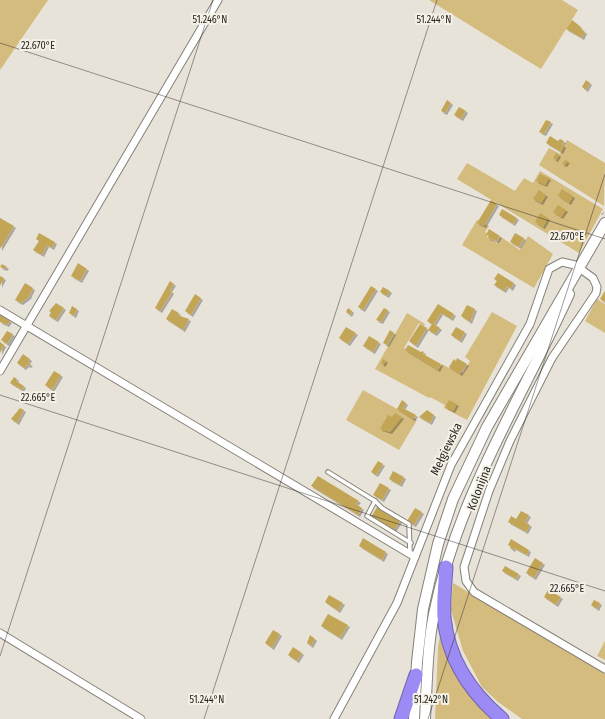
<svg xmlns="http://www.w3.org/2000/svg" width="605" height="719" viewBox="0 0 605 719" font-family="'Fira Sans Condensed',sans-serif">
	<defs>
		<filter id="shadow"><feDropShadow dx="2" dy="2" stdDeviation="0" flood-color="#0004"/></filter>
	</defs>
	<rect width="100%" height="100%" fill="#e8e3d9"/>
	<!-- green -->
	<g fill="#d4bb7e">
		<path d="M0 0H48L0 70Z"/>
		<path d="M429 0H562L578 10 541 69Z"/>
		<path d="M567 140 605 163 604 206 539 165 549 148 560 154Z"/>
		<path d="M467 163 515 191 524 178 533 183 540 171 603 209 579 253 457 179Z"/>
		<path d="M477 220 489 226 485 232 488 234 487 237 497 243 501 237 520 250 528 236 553 254 534 288 462 245Z"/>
		<path d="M597 299 605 304V333L585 321Z"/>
		<path d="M492 312 517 326 467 420 444 408 445 405 430 397 429 398 375 369 407 313 425 324 424 326 419 323 404 348 439 369 442 364 449 368 451 365 463 373 470 361 465 357Z"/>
		<path d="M363 390 417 420 399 450 346 420Z"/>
		<path d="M453 583 605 674V719H522L498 702 482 687 463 651 451 610Z"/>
		<path d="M441 631 495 719H435L438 647Z"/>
		<path d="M605 641V660L597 656Z"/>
	</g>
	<!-- building -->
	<g fill="#c3a557" filter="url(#shadow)">
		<path d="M572 20 581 27 580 28 585 32 582 38 566 29Z"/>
		<path d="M586 80 590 83 586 90 582 87Z"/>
		<path d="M447 100 451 103 445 113 441 111Z"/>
		<path d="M459 107 466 111 461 119 454 115Z"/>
		<path d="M546 120 551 122 544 134 539 132Z"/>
		<path d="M550 136 558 141 560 139 564 141 562 144 564 146 561 152 546 143Z"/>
		<path d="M556 153 559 155 556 160 553 158Z"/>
		<path d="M565 160 568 161 565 165 562 164Z"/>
		<path d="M540 174 549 178 545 185 536 181Z"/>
		<path d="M562 189 573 196 569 203 558 196Z"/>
		<path d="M539 190 546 195 541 203 533 199Z"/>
		<path d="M491 200 497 204 484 226 477 223Z"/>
		<path d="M558 205 566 210 561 217 553 212Z"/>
		<path d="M502 209 517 218 513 224 499 215Z"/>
		<path d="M540 213 548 218 543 227 535 222Z"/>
		<path d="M0 218 14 226 0 249Z"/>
		<path d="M489 229 500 236 497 241 488 238 489 236 486 235Z"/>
		<path d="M39 233 55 242 52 248 47 245 42 255 33 250 39 241 36 239Z"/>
		<path d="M515 233 524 238 519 247 510 242Z"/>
		<path d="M78 263 87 269 80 281 71 276Z"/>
		<path d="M2 264 7 267 5 269 0 267Z"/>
		<path d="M498 273 514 283 511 289 507 286 504 291 494 285 497 281 494 279Z"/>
		<path d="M0 276 4 278 0 286Z"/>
		<path d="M170 281 174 284 170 290 172 292 160 311 155 308Z"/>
		<path d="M25 283 33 288 29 297 21 303 15 300Z"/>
		<path d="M371 286 376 289 363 310 358 307Z"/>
		<path d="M383 287 390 291 387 296 380 292Z"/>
		<path d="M605 291V302L600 299Z"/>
		<path d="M195 294 201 298 191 315 185 311Z"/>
		<path d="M56 303 64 308 56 320 49 316 51 312 49 311Z"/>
		<path d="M438 304 454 314 451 319 441 313 434 324 440 328 435 334 428 330 432 324 427 321Z"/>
		<path d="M467 305 475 309 470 322 461 316Z"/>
		<path d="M72 306 77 309 74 316 69 313Z"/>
		<path d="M348 308 352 311 350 315 346 312Z"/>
		<path d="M384 308 388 310 381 322 376 320Z"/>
		<path d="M172 309 179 313 177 315 189 319 183 330 166 319Z"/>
		<path d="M0 315 10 321 7 325 0 322Z"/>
		<path d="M420 324 427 328 416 346 409 341Z"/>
		<path d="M346 327 356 333 348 344 339 338Z"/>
		<path d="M456 327 465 332 460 341 451 335Z"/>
		<path d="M390 330 394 333 387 345 383 343Z"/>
		<path d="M7 331 13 334 7 344 1 340Z"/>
		<path d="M369 336 379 342 373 352 363 346Z"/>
		<path d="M0 342 4 345 0 353Z"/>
		<path d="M408 345 421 352 422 351 424 352 423 354 441 364 438 370 405 350Z"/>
		<path d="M23 354 30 359 28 363 31 364 29 366 27 365 24 368 17 363Z"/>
		<path d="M457 358 467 364 460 374 449 367 454 359 456 361Z"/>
		<path d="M383 359 386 361 383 365 381 363Z"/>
		<path d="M54 371 61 375 52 390 45 385Z"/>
		<path d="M14 377 17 379 16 381 24 386 22 390 10 383Z"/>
		<path d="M402 400 406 403 403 408 416 415 413 419 397 409Z"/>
		<path d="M449 400 457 404 453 411 445 407Z"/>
		<path d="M20 408 24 410 17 423 11 419Z"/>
		<path d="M427 410 434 415 430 423 419 417Z"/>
		<path d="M395 413 402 417 390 432 380 429 388 415 392 417Z"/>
		<path d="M378 461 383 464 376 475 371 472Z"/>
		<path d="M393 471 404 477 400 485 389 479Z"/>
		<path d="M318 476 359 501 356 504 362 508 358 515 311 486Z"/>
		<path d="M380 483 389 488 382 500 373 495Z"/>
		<path d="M377 507 400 521 394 530 371 517Z"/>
		<path d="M415 508 422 512 414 525 407 521Z"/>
		<path d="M521 511 529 515 525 522 530 525 526 532 508 522 511 516 516 519Z"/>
		<path d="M363 538 386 552 382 560 359 546Z"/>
		<path d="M511 539 529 550 527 555 514 548 513 550 510 548 511 547 508 545Z"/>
		<path d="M535 558 543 563 534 578 526 573Z"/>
		<path d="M505 566 519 574 516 579 502 571Z"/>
		<path d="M548 590 561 597 556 605 544 597Z"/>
		<path d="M329 595 343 603 338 611 325 602Z"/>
		<path d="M594 600 600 603 597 609 591 605Z"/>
		<path d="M328 614 348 625 340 638 321 626Z"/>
		<path d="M273 630 280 634 272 648 265 643Z"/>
		<path d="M310 635 315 639 311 646 307 643Z"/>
		<path d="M293 647 302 653 297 661 288 655Z"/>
	</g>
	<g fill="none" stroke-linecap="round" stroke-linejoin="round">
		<defs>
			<g id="lane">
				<path d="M328 472 375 501 367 516 411 543"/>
				<path d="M375 501 382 508 409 524 410 553"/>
			</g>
			<g id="street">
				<path d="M0 310 415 557"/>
				<path d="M0 371 218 0"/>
				<path d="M0 633 141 719"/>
				<path d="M334 719 397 603 451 465 530 324 549 269 562 262 575 265 593 278 597 287 596 293 552 358 510 441 489 491 464 567 466 581 474 592 605 669"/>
			</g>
			<g id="secondary">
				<path d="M414 719 417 662 423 609 438 544 453 499 487 427 605 223"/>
				<path d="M425 719C427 684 427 648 434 614 457 498 521 400 569 294"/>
			</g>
			<g id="highway">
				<path d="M446 567C445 583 443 600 444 617 448 659 470 692 502 719"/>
				<path d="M401 719 416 675"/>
			</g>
		</defs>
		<!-- lane casing -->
		<use href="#lane" stroke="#858178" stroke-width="5.5"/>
		<!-- street casing -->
		<use href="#street" stroke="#858178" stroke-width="9"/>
		<!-- secondary casing -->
		<use href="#secondary" stroke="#858178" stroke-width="12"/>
		<!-- highway casing -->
		<use href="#highway" stroke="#7366ab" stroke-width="15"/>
		<!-- path -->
		<path stroke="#8c8982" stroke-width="1" stroke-dasharray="3 3" stroke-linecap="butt" d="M602 215 605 210"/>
		<!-- lane -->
		<use href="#lane" stroke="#fff" stroke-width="3.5"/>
		<!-- street -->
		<use href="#street" stroke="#fff" stroke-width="7"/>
		<!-- secondary -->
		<use href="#secondary" stroke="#fff" stroke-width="10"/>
		<!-- highway -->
		<use href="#highway" stroke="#9c8af5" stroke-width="13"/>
	</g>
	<!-- ticks -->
	<path fill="none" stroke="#262421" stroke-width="1" stroke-opacity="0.45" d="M0 43 605 239M0 395 605 591M0 656 213 0M204 719 437 0M428 719 605 174"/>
	<g text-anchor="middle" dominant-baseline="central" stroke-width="4" stroke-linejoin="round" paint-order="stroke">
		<!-- street labels -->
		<g font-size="12" fill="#262421" stroke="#f5f1e6">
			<text transform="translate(446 449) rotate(-64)">Mełgiewska</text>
			<text transform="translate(479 488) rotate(-69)">Kolonijna</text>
		</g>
	</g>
	<g font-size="10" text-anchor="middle" fill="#262421" stroke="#f5f1e6" stroke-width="4" stroke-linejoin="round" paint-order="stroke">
		<text x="210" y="23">51.246°N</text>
		<text x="434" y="23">51.244°N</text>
		<text x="38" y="49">22.670°E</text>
		<text x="567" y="240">22.670°E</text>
		<text x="38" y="401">22.665°E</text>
		<text x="567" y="592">22.665°E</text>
		<text x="207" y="703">51.244°N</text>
		<text x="431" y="703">51.242°N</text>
	</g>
</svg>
